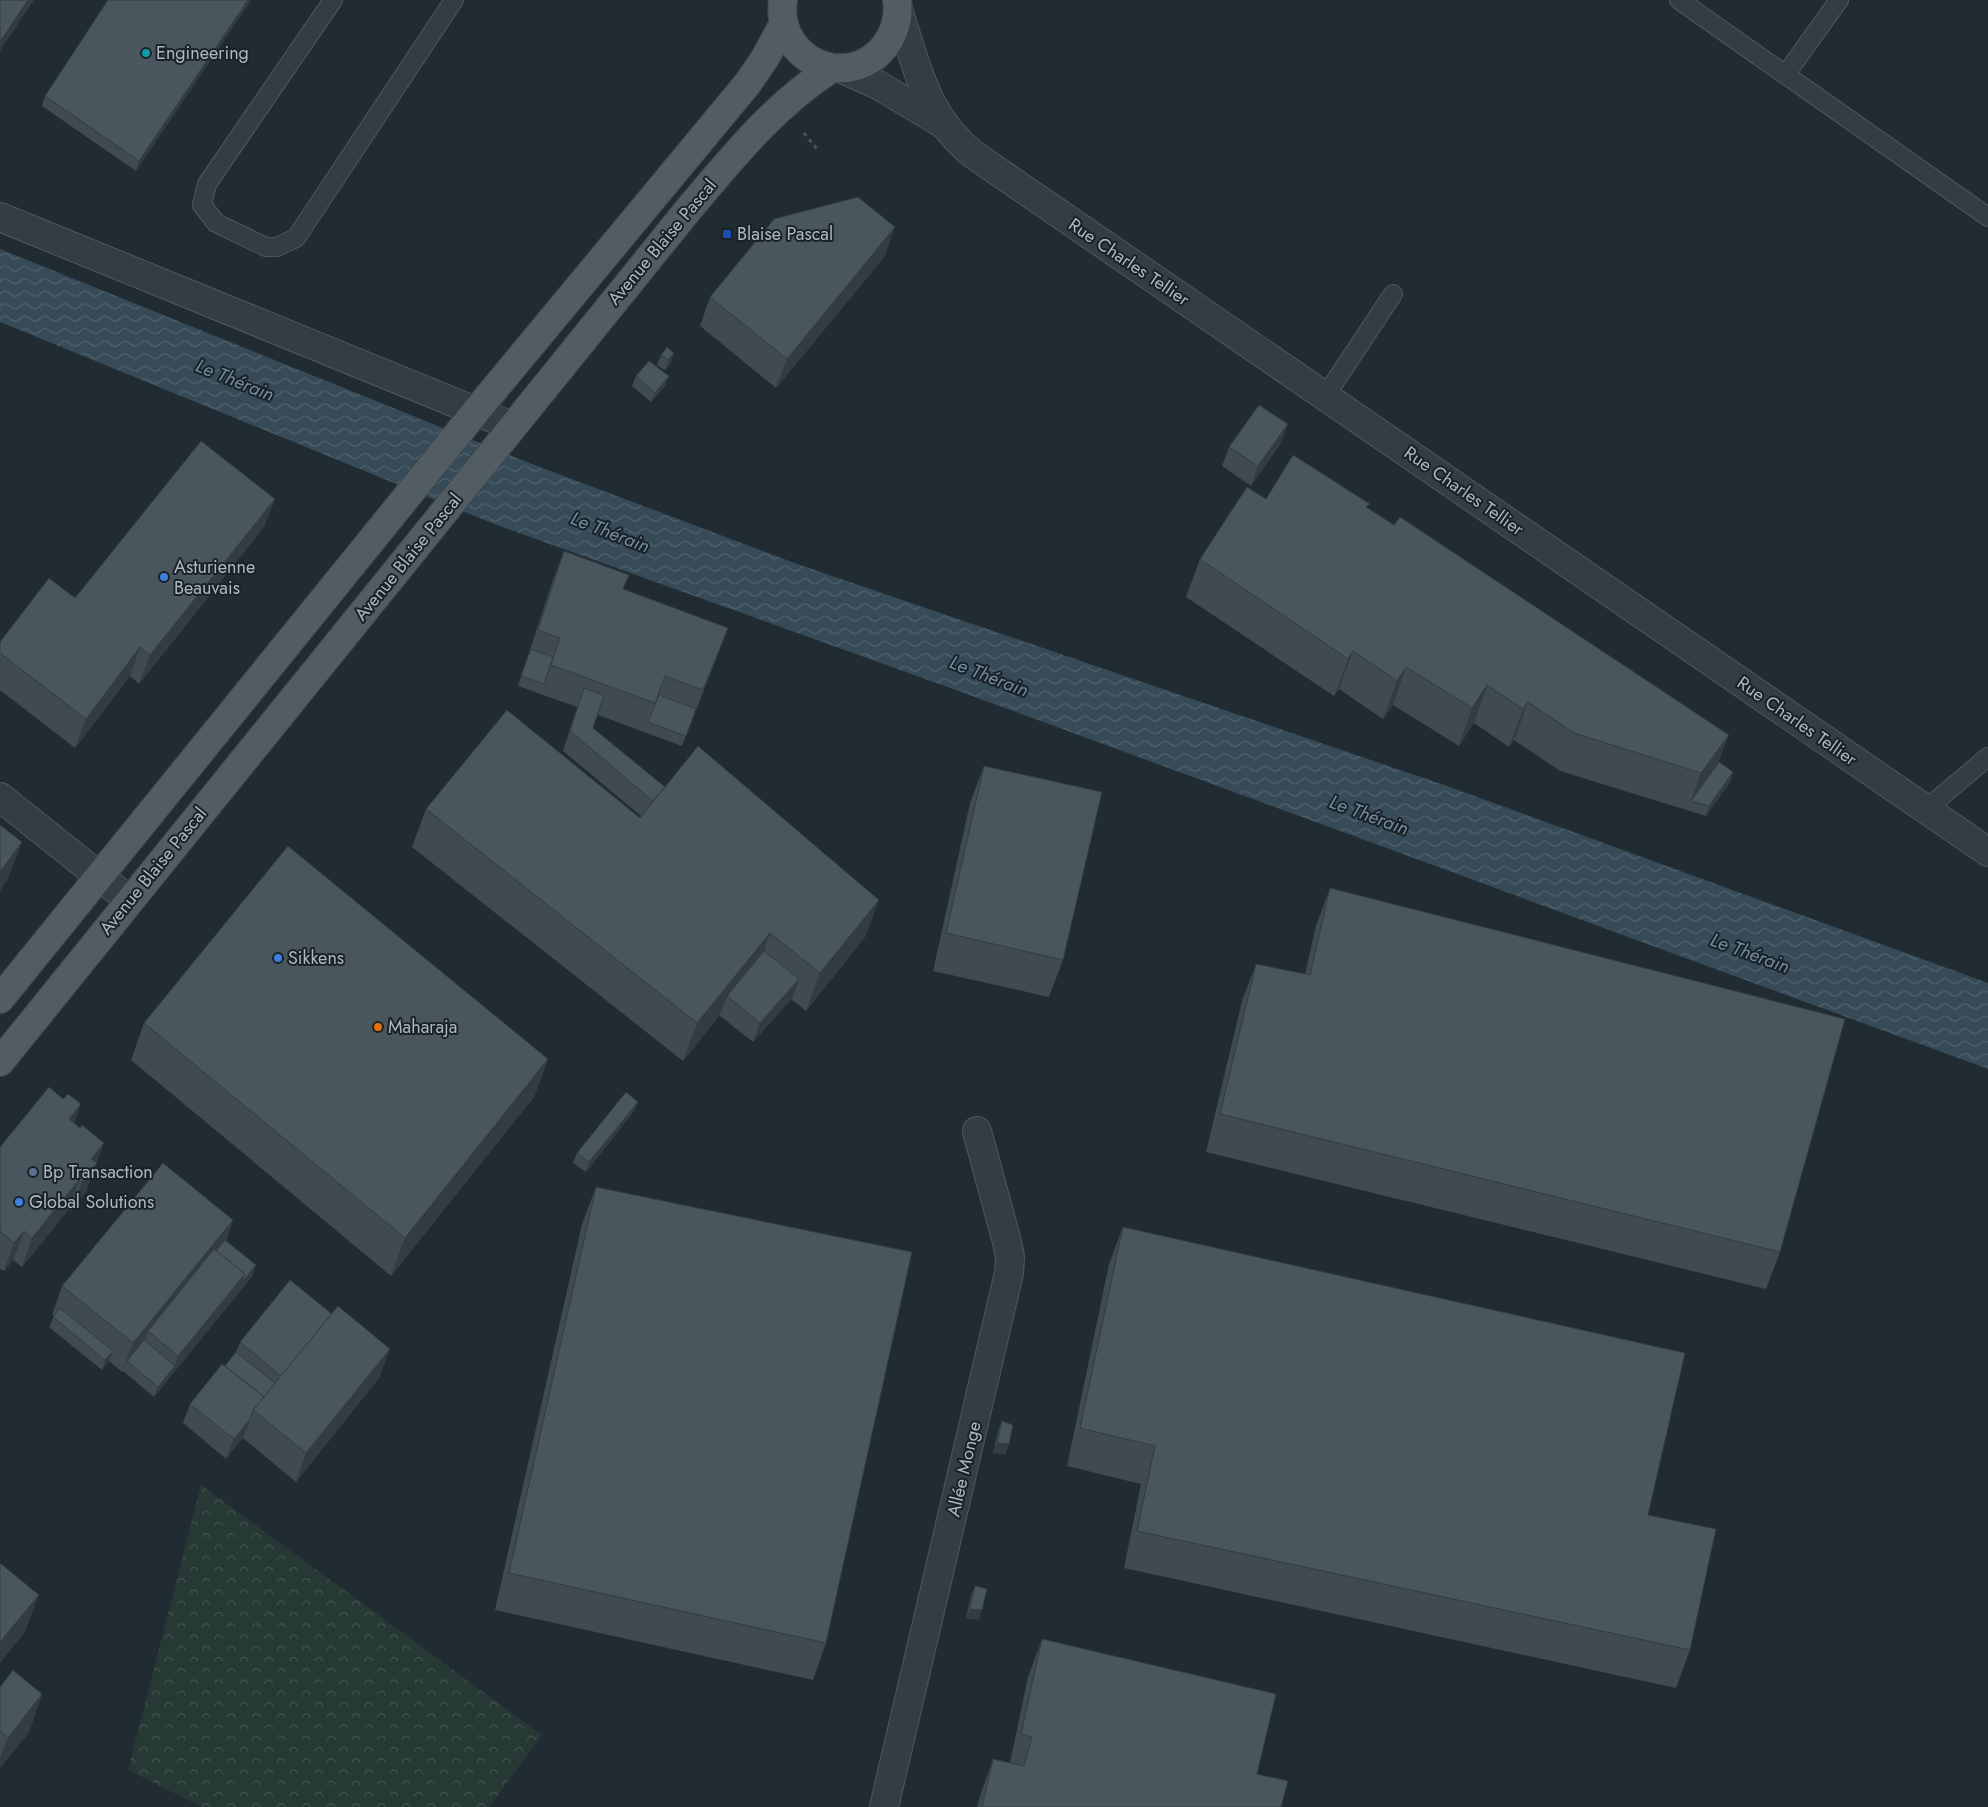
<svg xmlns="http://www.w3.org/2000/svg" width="1988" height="1807" viewBox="0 0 1988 1807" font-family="Jost,sans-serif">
	<defs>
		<pattern id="forest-crowns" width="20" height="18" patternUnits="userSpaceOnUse" patternTransform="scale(1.25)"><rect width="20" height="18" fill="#273935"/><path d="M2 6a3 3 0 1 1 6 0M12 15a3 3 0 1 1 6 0" fill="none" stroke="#445450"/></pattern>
		<pattern id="water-waves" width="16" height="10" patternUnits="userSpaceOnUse" patternTransform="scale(1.25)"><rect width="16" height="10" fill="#364a58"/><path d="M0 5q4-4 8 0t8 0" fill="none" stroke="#51626e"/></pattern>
	</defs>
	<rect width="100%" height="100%" fill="#212b32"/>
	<!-- forest -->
	<path fill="url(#forest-crowns)" d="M201 1485 542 1735 489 1807H202L128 1770Z"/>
	<!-- water -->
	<path fill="url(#water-waves)" d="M0 249 532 464 800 565 1447 786 1988 983V1069L964 693 494 524 0 322Z"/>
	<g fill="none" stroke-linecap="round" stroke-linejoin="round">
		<defs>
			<g id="lane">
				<path d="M333 0 207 184 202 205 216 223 266 247H277L296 238 454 0"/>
				<path d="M1679 0 1988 217"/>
				<path d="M1786 74 1839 0"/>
				<path d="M1326 395 1393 294"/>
				<path d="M1925 810 1988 757"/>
			</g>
			<g id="street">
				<path d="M898 10C917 66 925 116 974 155L1988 852"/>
				<path d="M840 68 878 85 943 124"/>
				<path d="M0 217 512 426"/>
				<path d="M0 797 129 900"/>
				<path d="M884 1807 1009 1273 1010 1257 1007 1242 977 1131"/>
			</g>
			<g id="primary">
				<path d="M783 0C774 63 855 95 889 40 896 28 899 14 897 0"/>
				<path d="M0 999 477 410 748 83 765 58 783 25"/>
				<path d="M0 1062 688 210C732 158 774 105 832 68"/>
			</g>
		</defs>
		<!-- lane casing -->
		<use href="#lane" stroke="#4e585e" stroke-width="20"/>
		<!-- street casing -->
		<use href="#street" stroke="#4e585e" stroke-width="30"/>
		<!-- primary casing -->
		<use href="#primary" stroke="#3d464d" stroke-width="30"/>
		<!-- path -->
		<path stroke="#445553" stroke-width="3" stroke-dasharray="4 4" stroke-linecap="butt" d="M804 133 817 149"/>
		<!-- lane -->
		<use href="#lane" stroke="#343d43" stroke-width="18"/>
		<!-- street -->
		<use href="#street" stroke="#343d43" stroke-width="28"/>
		<!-- primary -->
		<use href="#primary" stroke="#525c63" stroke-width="28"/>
	</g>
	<!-- wall -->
	<g fill="#3f4a51">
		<path d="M108 0H251L136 171 42 106 45 96Z"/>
		<path d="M885 256 776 388 700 326 710 297Z"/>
		<path d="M661 355 671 363 665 370 657 365Z"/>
		<path d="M636 376H669L665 386 651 402 632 386Z"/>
		<path d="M1281 443 1251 486 1222 466 1229 447Z"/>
		<path d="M275 499 264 527 139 684 130 676 75 748 0 690V642L75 598Z"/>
		<path d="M1266 499 1368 508 1719 762 1733 772 1730 782 1706 816 1560 771 1514 740 1509 747 1474 723 1459 746 1393 705 1383 719 1339 689 1334 696 1186 597 1200 559Z"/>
		<path d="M564 551 624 589 728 628 717 657 682 746 598 715 593 728 665 787 879 900 865 937 806 1011 791 999 753 1042 720 1016V1015L683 1061 412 847 426 809 640 818 641 816 563 751 577 707 518 686 553 580Z"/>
		<path d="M984 766 1063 960 1049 997 933 971 970 803Z"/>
		<path d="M1330 888 1780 1252 1766 1289 1206 1152 1242 1001 1256 964 1305 974 1316 926Z"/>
		<path d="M144 1023 548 1059 534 1097 391 1276 131 1060Z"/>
		<path d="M638 1102 634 1111 586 1172 573 1163 577 1153Z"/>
		<path d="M74 1123 96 1163 86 1192 71 1211 69 1209 22 1267 13 1260 4 1271 0 1269V1147Z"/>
		<path d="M596 1187 826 1643 813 1680 495 1610 582 1224Z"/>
		<path d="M233 1220 226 1241 253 1275 154 1397 123 1371 122 1372 109 1361 102 1370 49 1327 54 1316 52 1315 62 1286Z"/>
		<path d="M1123 1227 1690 1650 1676 1688 1124 1568 1141 1484 1067 1466 1109 1264Z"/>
		<path d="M332 1314 390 1349 379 1378 296 1482 243 1438 226 1459 183 1423 190 1404 225 1366 236 1352 240 1342Z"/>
		<path d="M1002 1421 1009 1444 1005 1454 993 1453 998 1431Z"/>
		<path d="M975 1586 979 1620 966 1618 971 1596Z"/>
		<path d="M1042 1639 1257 1774 1281 1807H977L980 1796 993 1759 1010 1763 1028 1677Z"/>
		<path d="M0 1687 42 1694 29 1732 0 1768Z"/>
	</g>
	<!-- shaded-wall -->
	<g fill="#333c42">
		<path d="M28 0H34L0 51V42Z"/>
		<path d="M248 0H251L136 171 139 161Z"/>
		<path d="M895 227 885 256 776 388 787 359Z"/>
		<path d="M674 353 671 363 665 370 668 360Z"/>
		<path d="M669 376 665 386 651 402 655 393Z"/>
		<path d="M1288 424 1281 443 1251 486 1258 466Z"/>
		<path d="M275 499 264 527 139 684 150 655Z"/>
		<path d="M728 628 717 657 682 746 696 709Z"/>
		<path d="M140 647 130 676 75 748 86 719Z"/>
		<path d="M1353 651 1339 689 1334 696 1348 659Z"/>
		<path d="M1406 667 1393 705 1383 719 1397 681Z"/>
		<path d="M1487 685 1474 723 1459 746 1472 708Z"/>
		<path d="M1528 702 1514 740 1509 747 1523 709Z"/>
		<path d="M1729 735 1715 772 1691 801 1701 773Z"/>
		<path d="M1733 772 1730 782 1706 816 1709 806Z"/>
		<path d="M22 842 8 879 0 891V872Z"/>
		<path d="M879 900 865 937 806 1011 820 973Z"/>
		<path d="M770 933 757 971 727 996 720 1015 683 1061 697 1023Z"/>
		<path d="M799 979 792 999 753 1042 760 1023Z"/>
		<path d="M548 1059 534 1097 391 1276 405 1238Z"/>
		<path d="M638 1102 634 1111 586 1172 589 1162Z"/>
		<path d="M81 1104 71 1133 69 1119Z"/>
		<path d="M104 1143 86 1192 71 1211 82 1182 91 1159Z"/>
		<path d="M79 1180 69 1209 22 1267 32 1238Z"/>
		<path d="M233 1220 223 1249 148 1331 141 1349 127 1361 122 1372 133 1343Z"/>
		<path d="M24 1231 13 1260 4 1271 14 1243Z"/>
		<path d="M256 1265 253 1275 154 1397 158 1387 175 1366 178 1356 245 1274Z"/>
		<path d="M390 1349 379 1378 296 1482 306 1453Z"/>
		<path d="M113 1351 109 1361 102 1370 105 1360Z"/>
		<path d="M250 1419 243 1438 226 1459 234 1439Z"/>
		<path d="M997 1443 1009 1444 1005 1454 993 1453Z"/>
		<path d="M39 1595 25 1632 0 1663V1642Z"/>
		<path d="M970 1609 982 1610 979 1620 966 1618Z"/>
		<path d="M42 1694 29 1732 0 1768V1758L8 1738Z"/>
	</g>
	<!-- building -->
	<g fill="#49565e" stroke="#333c42">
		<path d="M0 0H28L0 42Z"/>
		<path d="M108 0H248L139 161 45 96Z"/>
		<path d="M858 197 895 227 787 359 710 297 774 219Z"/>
		<path d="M667 347 674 353 668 360 661 355Z"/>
		<path d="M649 361 669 376 655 393 636 376Z"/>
		<path d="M1259 405 1288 424 1258 466 1229 447Z"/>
		<path d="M201 441 275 499 150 655 140 647 86 719 0 653V642L49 578 75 598Z"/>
		<path d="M1293 455 1370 504 1366 507 1394 525 1400 517 1729 735 1701 773 1574 733 1528 702 1523 709 1487 685 1472 708 1406 667 1397 681 1353 651 1348 659 1200 559 1247 487 1266 499Z"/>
		<path d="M564 551 629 575 623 589 728 628 703 690 665 676 655 703 551 665 560 638 538 630Z"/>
		<path d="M531 649 553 657 544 684 521 676Z"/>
		<path d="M584 688 604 695 593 728 665 787 653 801 570 731Z"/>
		<path d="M659 695 696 709 686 736 648 722Z"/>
		<path d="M507 710 640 818 698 746 879 900 820 973 770 933 697 1023 426 809Z"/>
		<path d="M1719 762 1733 772 1709 806 1691 801Z"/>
		<path d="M984 766 1102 792 1063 960 946 933Z"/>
		<path d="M0 825 22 842 0 872Z"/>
		<path d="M288 846 548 1059 405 1238 144 1023Z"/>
		<path d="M1330 888 1845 1019 1780 1252 1220 1114 1256 964 1310 975Z"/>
		<path d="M764 951 799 979 760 1023 727 996Z"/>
		<path d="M49 1087 63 1099 68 1094 81 1104 69 1119 80 1128 82 1125 104 1143 91 1159 97 1163 82 1182 79 1180 32 1238 24 1231 14 1243 0 1231V1147Z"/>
		<path d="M626 1092 638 1102 589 1162 577 1153Z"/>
		<path d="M163 1163 233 1220 133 1343 62 1286Z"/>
		<path d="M596 1187 912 1252 826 1643 509 1573Z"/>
		<path d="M1123 1227 1685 1353 1648 1515 1716 1529 1690 1650 1137 1531 1155 1446 1080 1428Z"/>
		<path d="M225 1240 256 1265 241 1284 245 1274 216 1251Z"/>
		<path d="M214 1249 245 1274 178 1356 148 1331Z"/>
		<path d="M290 1280 332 1314 281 1376 240 1342Z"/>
		<path d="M338 1306 390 1349 306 1453 253 1410Z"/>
		<path d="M60 1308 113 1351 105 1360 53 1317Z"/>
		<path d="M144 1340 175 1366 158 1387 127 1361Z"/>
		<path d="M236 1352 275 1383 264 1397 225 1366Z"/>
		<path d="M222 1364 264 1397 253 1410 250 1419 234 1439 190 1404Z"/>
		<path d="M1002 1421 1013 1425 1009 1444 997 1443Z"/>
		<path d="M0 1563 39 1595 0 1642Z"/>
		<path d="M975 1586 987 1589 982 1610 970 1609Z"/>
		<path d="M1042 1639 1276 1694 1257 1774 1288 1781 1281 1807H982L993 1759 1024 1766 1032 1737 1021 1734Z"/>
		<path d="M13 1670 42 1694 8 1738 0 1731V1687Z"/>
	</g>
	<!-- markers -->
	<circle fill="#0f9aa8" stroke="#1a2228" stroke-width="2" cx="146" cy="53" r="5"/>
	<rect fill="#1a4fb4" stroke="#1a2228" stroke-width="2" x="722" y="229" width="10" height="10" rx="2.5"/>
	<g fill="#3f7fe0" stroke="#1a2228" stroke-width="2">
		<circle cx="164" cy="577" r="5"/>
		<circle cx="278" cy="958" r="5"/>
		<circle cx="19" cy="1202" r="5"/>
	</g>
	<circle fill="#e8710a" stroke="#1a2228" stroke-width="2" cx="378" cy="1027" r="5"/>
	<circle fill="#5c6f8a" stroke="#1a2228" stroke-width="2" cx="33" cy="1172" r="5"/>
	<g text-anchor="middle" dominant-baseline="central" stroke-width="4" stroke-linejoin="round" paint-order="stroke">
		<!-- poi labels -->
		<g font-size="18" fill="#aeb8c0" stroke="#1a2228" text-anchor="start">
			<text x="156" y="53">Engineering</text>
			<text x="737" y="234">Blaise Pascal</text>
			<text x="174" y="567">Asturienne<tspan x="174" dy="21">Beauvais</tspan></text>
			<text x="288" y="958">Sikkens</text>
			<text x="388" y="1027">Maharaja</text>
			<text x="43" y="1172">Bp Transaction</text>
			<text x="29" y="1202">Global Solutions</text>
		</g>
		<!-- street labels -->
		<g font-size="18" fill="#aeb8c0" stroke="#1a2228">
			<text transform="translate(662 242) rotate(-50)">Avenue Blaise Pascal</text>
			<text transform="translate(1129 262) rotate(34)">Rue Charles Tellier</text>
			<text transform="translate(1464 491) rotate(35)">Rue Charles Tellier</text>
			<text transform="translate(408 557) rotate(-51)">Avenue Blaise Pascal</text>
			<text transform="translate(1797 721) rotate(35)">Rue Charles Tellier</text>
			<text transform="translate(153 871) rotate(-51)">Avenue Blaise Pascal</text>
			<text transform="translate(964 1469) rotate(-77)">Allée Monge</text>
		</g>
		<!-- water labels -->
		<g font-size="19" font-style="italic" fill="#718ea1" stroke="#1a2228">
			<text transform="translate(235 380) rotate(22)">Le Thérain</text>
			<text transform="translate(610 532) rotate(21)">Le Thérain</text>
			<text transform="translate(989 676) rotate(21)">Le Thérain</text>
			<text transform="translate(1369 815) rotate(20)">Le Thérain</text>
			<text transform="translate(1750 953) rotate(20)">Le Thérain</text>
		</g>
	</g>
</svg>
